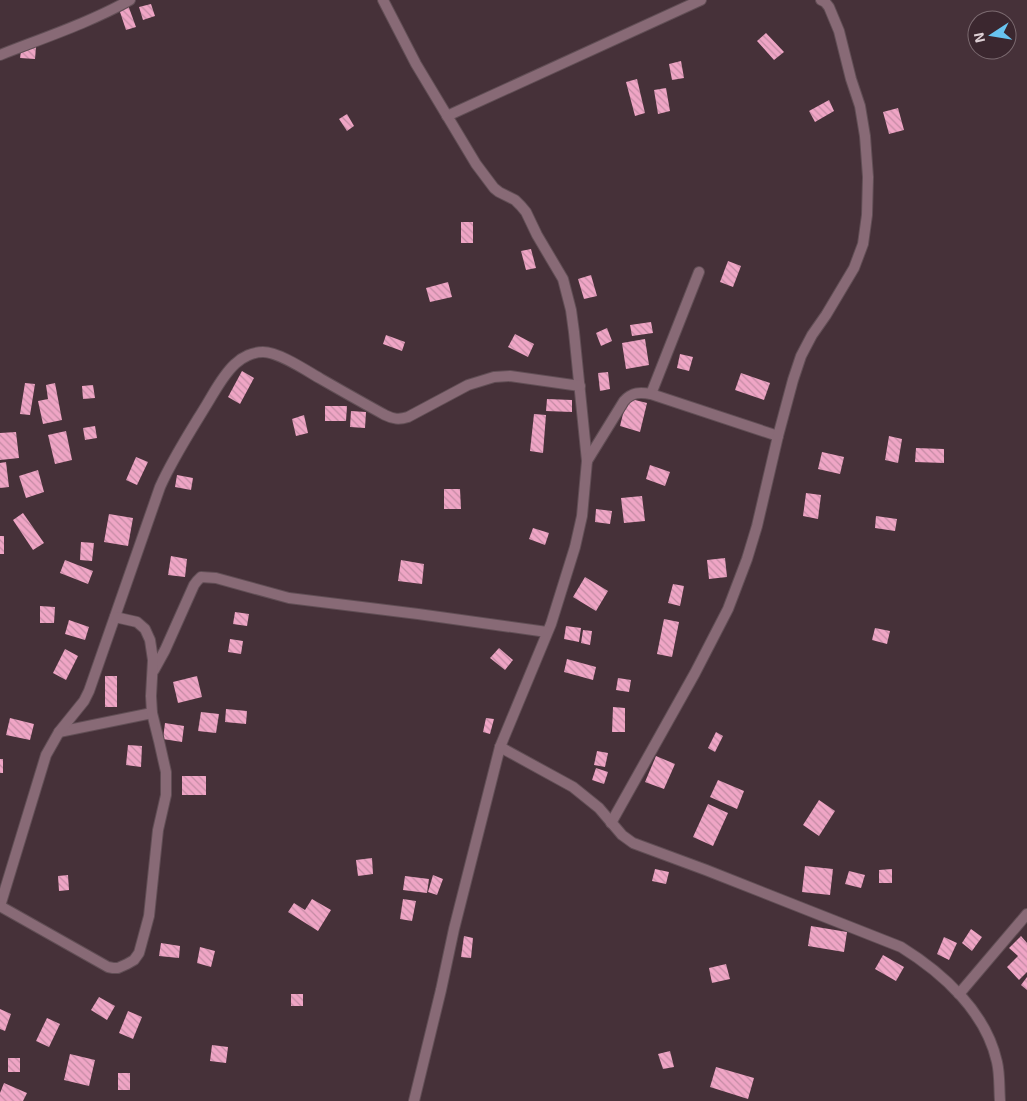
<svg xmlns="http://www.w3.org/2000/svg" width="1027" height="1101" viewBox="0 0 1027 1101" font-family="'Exo 2',sans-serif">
	<defs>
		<pattern id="building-back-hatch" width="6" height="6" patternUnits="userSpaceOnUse" patternTransform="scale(1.25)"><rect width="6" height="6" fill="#efa5c5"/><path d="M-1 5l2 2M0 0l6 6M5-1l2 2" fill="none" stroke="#c48ba4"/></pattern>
	</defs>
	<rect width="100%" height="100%" fill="#463139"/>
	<!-- building -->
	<g fill="url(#building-back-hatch)">
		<path d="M151 4 155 16 143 20 139 7Z"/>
		<path d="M128 5 136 27 126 30 119 9Z"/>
		<path d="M766 33 784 52 774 60 757 41Z"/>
		<path d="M22 45 36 47 35 59 20 58Z"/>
		<path d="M681 61 684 78 672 80 669 64Z"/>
		<path d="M637 79 645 113 635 116 626 82Z"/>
		<path d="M666 88 670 111 658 114 654 90Z"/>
		<path d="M829 100 834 111 815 122 809 111Z"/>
		<path d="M898 108 904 130 889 134 883 112Z"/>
		<path d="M347 114 354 126 347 131 339 119Z"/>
		<rect x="461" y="222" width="12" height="21"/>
		<path d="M531 249 536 268 526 270 521 251Z"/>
		<path d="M728 261 741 266 733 287 720 282Z"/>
		<path d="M591 275 597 296 584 299 578 279Z"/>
		<path d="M448 282 452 297 430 302 426 288Z"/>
		<path d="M651 322 653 333 632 336 630 325Z"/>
		<path d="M607 328 612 341 601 346 596 333Z"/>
		<path d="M515 334 534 344 528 357 508 347Z"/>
		<path d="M386 335 405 342 402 351 383 344Z"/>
		<path d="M645 339 649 365 626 369 622 343Z"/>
		<path d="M680 354 693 357 689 371 677 368Z"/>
		<path d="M242 371 254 378 240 404 228 397Z"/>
		<path d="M608 372 610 389 600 391 598 373Z"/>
		<path d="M741 373 770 383 764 400 735 390Z"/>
		<path d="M25 383 35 384 30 415 20 414Z"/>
		<path d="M55 383 62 420 43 424 38 401 48 399 46 385Z"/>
		<path d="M93 385 95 398 83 399 82 386Z"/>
		<path d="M627 398 647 403 640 432 620 426Z"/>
		<path d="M547 399 572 400V412L546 411Z"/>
		<path d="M325 406H347L346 421H325Z"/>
		<path d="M351 411 366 412 365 428 350 427Z"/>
		<path d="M534 414 546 415 543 453 530 451Z"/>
		<path d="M304 415 308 433 296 436 292 419Z"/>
		<path d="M95 426 97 438 85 440 83 428Z"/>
		<path d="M66 431 72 460 55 464 48 435Z"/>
		<path d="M16 432 19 458 0 460V433Z"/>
		<path d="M889 436 902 439 898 463 885 460Z"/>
		<path d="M916 448 944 449V463L915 462Z"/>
		<path d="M822 452 844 457 840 474 818 469Z"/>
		<path d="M136 457 148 462 137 485 126 480Z"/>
		<path d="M6 462 9 487 0 488V463Z"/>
		<path d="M650 465 670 472 665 486 646 479Z"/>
		<path d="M38 470 44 492 26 498 19 476Z"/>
		<path d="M177 475 193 478 191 490 175 487Z"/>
		<path d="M444 489H460L461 509H444Z"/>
		<path d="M806 493 821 495 818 519 803 516Z"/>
		<path d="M642 496 645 521 624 523 621 498Z"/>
		<path d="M596 509 612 511 610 524 595 522Z"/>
		<path d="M23 513 44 543 33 550 13 520Z"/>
		<path d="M109 514 133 518 128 546 104 542Z"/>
		<path d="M876 516 897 519 895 531 875 528Z"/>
		<path d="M533 528 549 533 545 545 529 539Z"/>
		<rect x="0" y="536" width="4" height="18"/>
		<path d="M81 542 94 543 92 561 80 560Z"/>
		<path d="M171 556 187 559 185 577 168 575Z"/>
		<path d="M725 558 727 577 709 579 707 560Z"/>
		<path d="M65 560 93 571 88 584 60 573Z"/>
		<path d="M401 560 424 564 422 584 398 581Z"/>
		<path d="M585 577 608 591 596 611 573 597Z"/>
		<path d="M673 584 684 586 680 606 668 603Z"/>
		<path d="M40 606 55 607 54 623H40Z"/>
		<path d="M235 612 249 614 247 626 233 624Z"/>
		<path d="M664 619 679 622 672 657 657 654Z"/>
		<path d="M69 620 89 627 85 640 65 634Z"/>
		<path d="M566 626 581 628 579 642 564 639Z"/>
		<path d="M875 628 890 631 887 644 872 640Z"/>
		<path d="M583 630 592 631 590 645 581 643Z"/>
		<path d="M230 639 243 641 241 654 228 652Z"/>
		<path d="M499 648 513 660 505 670 490 658Z"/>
		<path d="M65 649 78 656 66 680 53 673Z"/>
		<path d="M567 659 596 667 593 680 564 672Z"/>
		<rect x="105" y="676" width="12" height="31"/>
		<path d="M197 676 202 697 178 703 173 682Z"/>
		<path d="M618 678 631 680 629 692 616 690Z"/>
		<path d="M613 707 625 708V732H612Z"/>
		<path d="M226 709 247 711 246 724 225 722Z"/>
		<path d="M201 712 219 714 216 733 198 731Z"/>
		<path d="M10 718 34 724 30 740 6 735Z"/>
		<path d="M486 718 494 719 490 734 483 732Z"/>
		<path d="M165 723 184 726 182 742 163 739Z"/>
		<path d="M716 732 723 736 715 752 708 748Z"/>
		<path d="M128 745 142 746 141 767 126 765Z"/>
		<path d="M597 751 608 753 605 767 594 765Z"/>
		<path d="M656 756 675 764 664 789 645 782Z"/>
		<rect x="0" y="759" width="3" height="14"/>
		<path d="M596 768 608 772 604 784 592 780Z"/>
		<rect x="182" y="776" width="24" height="19"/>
		<path d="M718 780 744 791 737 809 710 797Z"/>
		<path d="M819 800 835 811 819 836 803 825Z"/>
		<path d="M708 804 728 813 713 846 693 837Z"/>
		<path d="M372 858 373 874 358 876 356 860Z"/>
		<path d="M805 866 833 869 830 895 802 892Z"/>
		<path d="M655 869 669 872 666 884 652 881Z"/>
		<path d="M892 869V883H879V870Z"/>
		<path d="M849 871 865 875 861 888 845 884Z"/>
		<path d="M68 875 69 890 59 891 58 876Z"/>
		<path d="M433 875 443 879 437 895 428 892Z"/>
		<path d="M405 876 429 879 427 893 403 890Z"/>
		<path d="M312 899 331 910 318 931 288 912 294 903 305 910Z"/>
		<path d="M403 899 416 901 412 921 400 919Z"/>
		<path d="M811 926 847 932 844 952 808 946Z"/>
		<path d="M971 929 982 937 972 951 962 943Z"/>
		<path d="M464 936 473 938 471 958 461 957Z"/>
		<path d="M1021 936 1027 943V972L1019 980 1007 967 1018 956 1009 948Z"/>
		<path d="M944 937 957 943 949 960 937 954Z"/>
		<path d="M161 943 180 946 179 958 159 956Z"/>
		<path d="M200 947 215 951 211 967 197 963Z"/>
		<path d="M883 955 904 967 896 981 875 969Z"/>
		<path d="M726 964 730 979 712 983 709 968Z"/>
		<path d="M1027 977V990L1021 985Z"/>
		<rect x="291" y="994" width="12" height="12"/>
		<path d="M99 997 115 1006 107 1020 91 1010Z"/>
		<path d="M0 1009 11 1014 5 1031 0 1029Z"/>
		<path d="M128 1011 142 1017 133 1039 119 1033Z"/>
		<path d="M47 1018 60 1024 49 1047 36 1041Z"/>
		<path d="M212 1045 228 1047 226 1063 210 1061Z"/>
		<path d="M670 1051 674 1067 663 1069 658 1054Z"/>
		<path d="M70 1054 95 1060 89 1086 64 1080Z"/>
		<rect x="8" y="1058" width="12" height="14"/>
		<path d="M716 1067 754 1078 748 1099 710 1087Z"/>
		<rect x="118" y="1073" width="12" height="17"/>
		<path d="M4 1083 27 1093 23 1101H0V1093Z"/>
	</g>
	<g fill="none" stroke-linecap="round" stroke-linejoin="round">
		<defs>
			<g id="street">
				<path d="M383 0 416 64 476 164 494 188 499 192 515 200 521 206 526 212 537 235 563 279 571 310 574 332 587 461 582 516 575 547 551 624 500 747 454 929 441 990 414 1101"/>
				<path d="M0 55C43 38 89 23 130 0"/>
				<path d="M447 116 701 0"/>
				<path d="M651 394 699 272"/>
				<path d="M587 461 624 401C632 392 640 392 651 394L778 436"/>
				<path d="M154 670 165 650 194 585 197 581 201 577 216 578 289 598 418 614 547 632"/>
				<path d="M59 732 152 713"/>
				<path d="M500 747 573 787 599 808 622 835 633 843 706 870 901 947C943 973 986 1012 997 1062 1000 1075 999 1088 1000 1101"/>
				<path d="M611 823 695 673 728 609 747 559 757 526 778 436 793 380 801 356 812 335 826 315 854 268 863 244 867 215 868 177 865 136 860 106 851 79 839 31 829 7 825 2 821 0"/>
				<path d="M0 906 46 755 59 732 84 701 89 691 160 487C173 458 190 432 207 404 215 391 223 375 235 364 242 357 253 352 263 352 279 352 307 371 321 379 342 391 363 403 385 415 393 419 399 420 408 417L468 385 494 377 510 376 580 386"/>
				<path d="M0 906 108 967 113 968H118L127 964 134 960 139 953 149 916 158 830 166 795V772L159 741 152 713 151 696 153 660 150 640 145 629 137 622 115 617"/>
				<path d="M959 994 1027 914"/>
			</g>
		</defs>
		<!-- street casing -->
		<use href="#street" stroke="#614e55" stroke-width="12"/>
		<!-- street -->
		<use href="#street" stroke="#886a76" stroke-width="10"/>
	</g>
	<!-- north arrow -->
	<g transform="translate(992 35) rotate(258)"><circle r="24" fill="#3b272f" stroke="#7c6b71"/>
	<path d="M0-4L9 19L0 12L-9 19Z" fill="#68c4f0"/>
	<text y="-8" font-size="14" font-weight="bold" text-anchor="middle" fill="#ded0d5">N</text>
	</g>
</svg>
